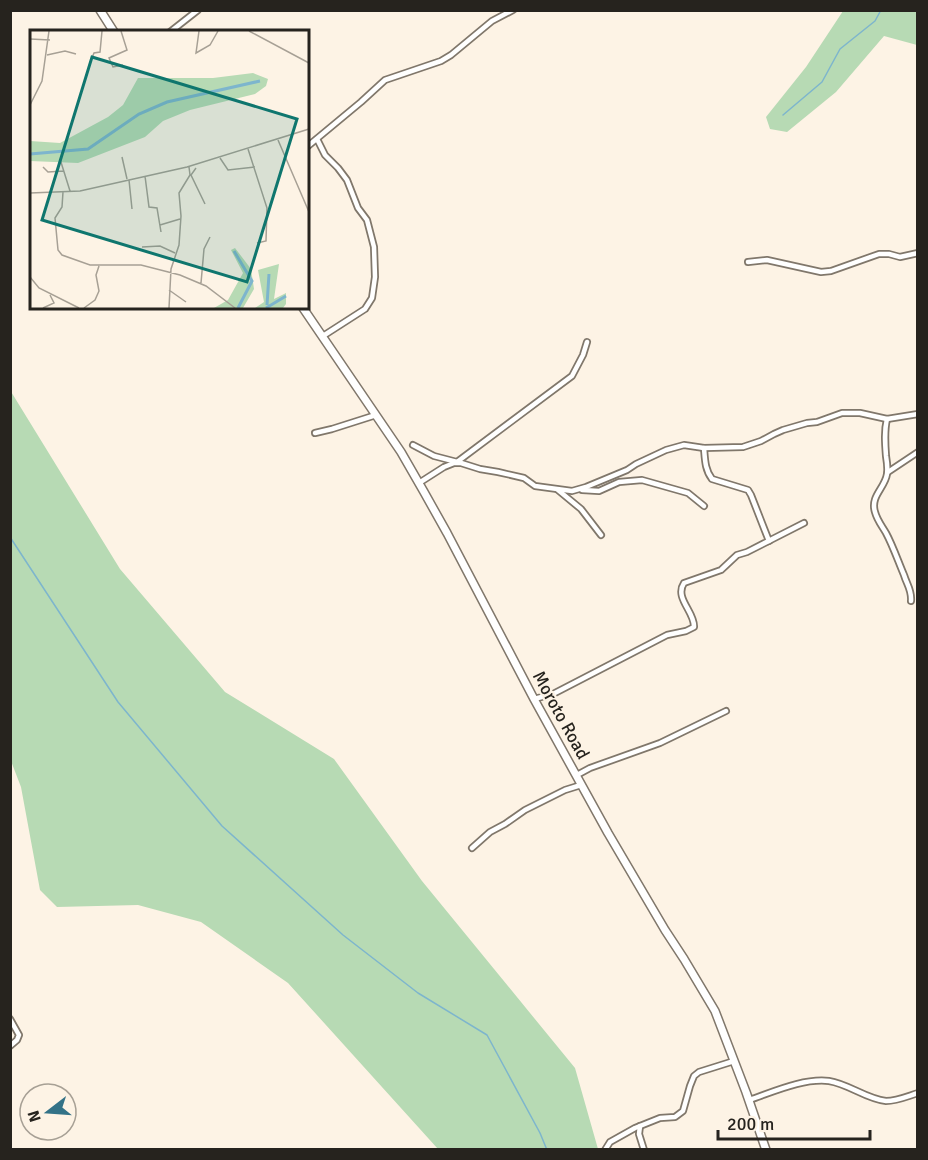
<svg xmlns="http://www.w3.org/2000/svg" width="928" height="1160" viewBox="0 0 928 1160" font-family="Signika,sans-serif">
	<rect width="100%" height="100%" fill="#fdf3e5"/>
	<!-- green -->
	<g fill="#b7dab4">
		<path d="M843 11H917V45L884 36 836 92 787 132 770 129 766 117 806 67Z"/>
		<path d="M10 390 120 569 225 692 334 759 422 881 575 1068 598 1149H438L288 983 201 922 138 905 57 907 40 890 21 787 11 761Z"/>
	</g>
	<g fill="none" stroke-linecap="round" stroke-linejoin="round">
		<!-- stream -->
		<g stroke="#7db5cd" stroke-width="1.5">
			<path d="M783 115 822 82 840 49 875 21 881 10"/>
			<path d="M10 537 118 702 222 826 343 935 418 993 487 1035 540 1133 547 1150"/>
		</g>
		<defs>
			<g id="street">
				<path d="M170 32 198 10"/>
				<path d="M317 139 325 155 338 168 347 180 358 208 367 220 374 247 375 277 372 298 365 309 323 336"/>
				<path d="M308 146 361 102 385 80 441 61 451 55 492 21 513 10"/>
				<path d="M748 262 767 260 821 272 831 271 879 254H889L900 257 918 253"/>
				<path d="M887 419C884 431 885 443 886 456 887 462 888 468 887 474 885 488 870 496 875 512 877 520 882 526 886 533 893 546 898 561 904 575 907 585 912 590 911 601"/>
				<path d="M315 433 332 429 376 415"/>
				<path d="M413 445 434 456 457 462 572 376 583 355 587 342"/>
				<path d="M704 448C705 460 705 470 712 479L748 490 751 495 769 541"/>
				<path d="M888 472 918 452"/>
				<path d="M419 483 444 467 454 463H461L480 469 498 472 524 478 535 486 572 491 586 487 627 470 636 464 666 450 684 445 704 448 743 447 761 441 774 434 783 430 807 423 817 422 842 413H860L887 419 918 414"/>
				<path d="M558 490 581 509 601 535"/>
				<path d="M582 490 599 491 619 482 642 480 688 493 704 506"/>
				<path d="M534 699 553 694 667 635 686 631 694 627C695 612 674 598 684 583L721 570 737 555 747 552 804 523"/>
				<path d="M577 775 590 768 660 743 726 711"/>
				<path d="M472 848 490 832 505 824 525 810 565 790 581 785"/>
				<path d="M10 1019 19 1035 17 1040 10 1046"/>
				<path d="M749 1100C773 1092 803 1078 829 1081 849 1084 866 1099 886 1101 897 1101 908 1096 918 1093"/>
				<path d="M640 1126 639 1134 644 1150"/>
				<path d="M605 1150 610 1142 635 1128 660 1118 675 1117 683 1111 690 1086 694 1076 699 1072 734 1061"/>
			</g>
			<g id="secondary">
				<path d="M100 10 114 32"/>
				<path d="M303 308 401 452 424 492 447 533 534 699 608 833 665 930 684 959 715 1011 746 1092 766 1150"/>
			</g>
		</defs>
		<!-- street casing -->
		<use href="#street" stroke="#80776b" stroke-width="8"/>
		<!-- secondary casing -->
		<use href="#secondary" stroke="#80776b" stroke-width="10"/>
		<!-- street -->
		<use href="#street" stroke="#fff" stroke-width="4.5"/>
		<!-- secondary -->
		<use href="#secondary" stroke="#fff" stroke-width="7"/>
	</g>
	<g text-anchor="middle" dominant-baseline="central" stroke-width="4.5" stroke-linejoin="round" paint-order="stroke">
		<!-- street labels -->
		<g font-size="18" fill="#26231e" stroke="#fdf3e5">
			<text transform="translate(561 715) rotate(61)">Moroto Road</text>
		</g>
	</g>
	<!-- overview -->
	<g transform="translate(30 30)">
		<rect width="279" height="279" fill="#fdf3e5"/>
		<path d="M223 43 238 49 236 56 225 64 160 80 133 91 115 107 48 133 0 131V111L30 113 78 87 93 75 108 48H183ZM205 218 221 239 224 259 213 278H184L198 270 213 243 201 220ZM249 234 244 269 256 263V274L253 278H225L234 272 228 240Z" fill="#b7dab4"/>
		<path fill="none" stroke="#7db5cd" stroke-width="3" d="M0 124 58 119 109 84 137 72 230 51M204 221 222 251 208 278M237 275 239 244M236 278 256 266"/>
		<path fill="none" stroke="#a7a095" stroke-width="1.5" d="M91 1 97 20 79 28 83 37 93 35M169 1 166 23 180 15 188 1M219 1 279 33M0 9 20 10M17 25 35 21 46 24M60 33 64 23 70 22 72 1M0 75 12 51 19 1M248 110 279 182M218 119 237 178 236 211 227 213M92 127 97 149M190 128 198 140 225 137M30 129 40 161M13 137 18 142 34 141M166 138 161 145 175 174M115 146 119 177 127 178 131 202M99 150 102 179M33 162 32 177 25 188 28 220 32 225 60 235H111L150 245 176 256 205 278M0 163 50 161 157 137 279 99M130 195 150 189M112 217 130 216 145 223M0 247 9 258 49 278M171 253 174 219 180 207M139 260 156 272M13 278 24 273 20 265M54 278 65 270 69 261 66 245 69 236M139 278 141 239 149 215 151 186 149 163 160 145 159 137"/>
		<path fill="#0f766e" fill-opacity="0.15" stroke="#0f766e" stroke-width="3" d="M62 27 267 89 217 252 12 190Z"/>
		<rect width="279" height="279" fill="none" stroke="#26231e" stroke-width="3"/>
	</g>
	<!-- border -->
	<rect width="928" height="1160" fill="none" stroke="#26231e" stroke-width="24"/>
	<!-- north arrow -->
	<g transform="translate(48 1112) rotate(253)"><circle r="28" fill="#fdf3e5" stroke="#a7a095" stroke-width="1.5"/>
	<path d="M0-4.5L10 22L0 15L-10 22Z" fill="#337287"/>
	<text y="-9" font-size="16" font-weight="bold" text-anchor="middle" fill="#26231e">N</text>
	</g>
	<!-- scale -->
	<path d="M718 1130v9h152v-9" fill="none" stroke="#26231e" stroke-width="3"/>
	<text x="727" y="1130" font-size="18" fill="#26231e" stroke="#fdf3e5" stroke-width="4.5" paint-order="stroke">200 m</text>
</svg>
